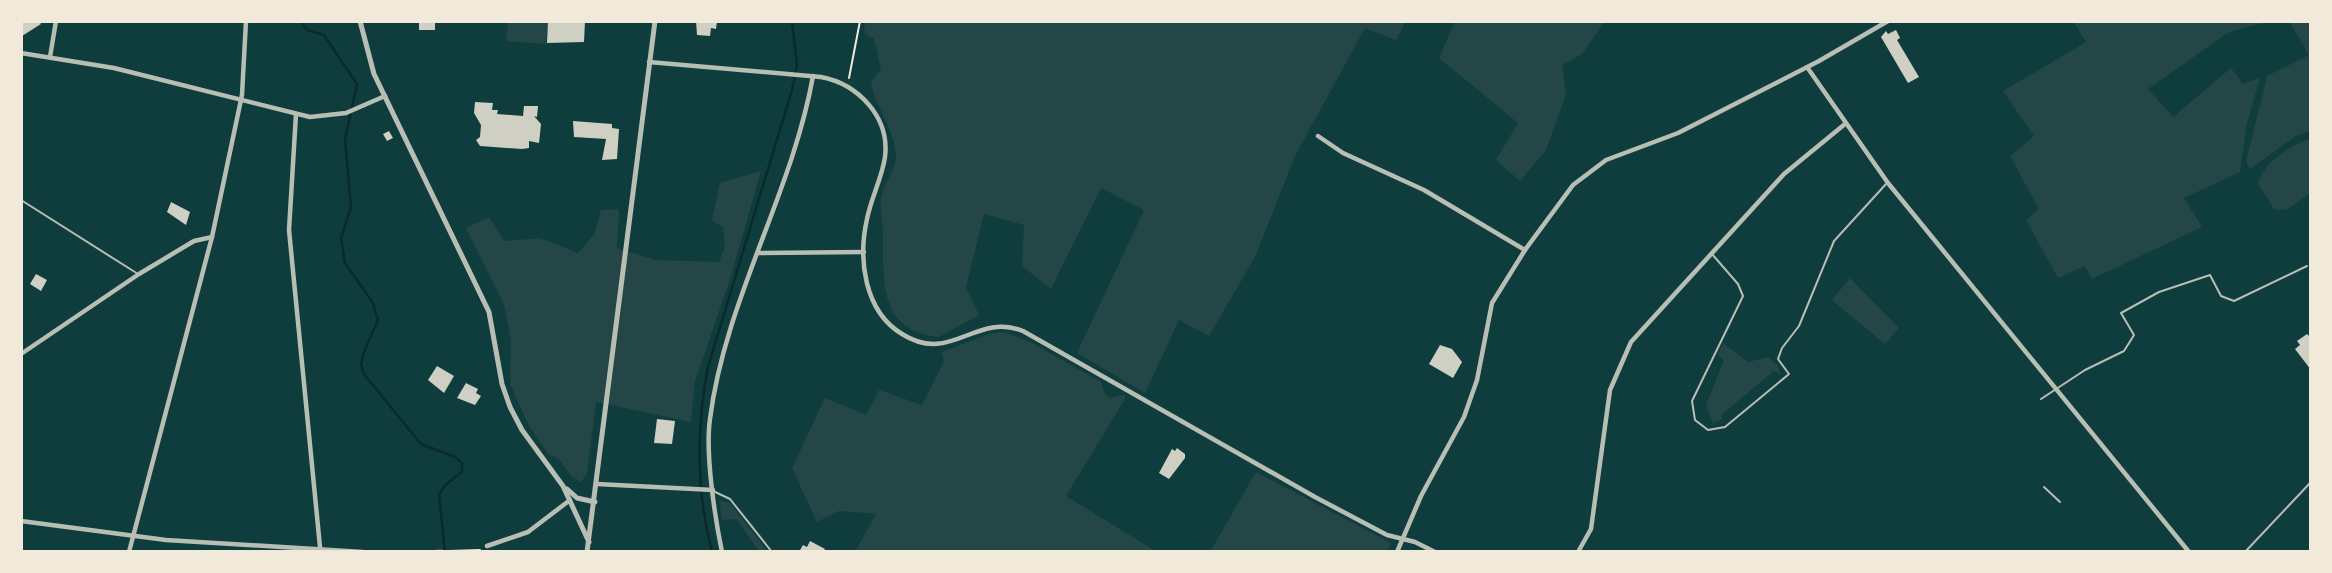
<svg xmlns="http://www.w3.org/2000/svg" width="2332" height="573" viewBox="0 0 2332 573" font-family="Signika,sans-serif">
	<rect width="100%" height="100%" fill="#0f3d3e"/>
	<!-- green -->
	<g fill="#244646">
		<path d="M508 21H548L546 44 506 41Z"/>
		<path d="M865 21H1406L1396 40 1365 28 1295 156 1255 257 1209 336 1179 320 1145 393 1077 353 1144 210 1101 188 1051 289 1022 266 1024 225 984 214 966 287 979 315 939 337C879 331 883 282 883 235 883 223 879 208 881 198 883 184 895 171 896 158 896 130 875 108 871 82L881 69 874 39 864 33Z"/>
		<path d="M1455 21H1605L1582 54 1562 65 1566 94 1546 150 1520 181 1496 160 1518 123 1439 58Z"/>
		<path d="M2073 21H2271L2229 32 2148 89 2173 117 2231 68 2243 84 2260 78 2247 123 2240 172 2184 198 2202 227 2092 279 2085 266 2058 278 2026 220 2039 209 2010 156 2034 136 2003 91 2086 42Z"/>
		<path d="M2289 21H2311V130L2296 136 2250 169 2246 161 2267 76 2309 55Z"/>
		<path d="M2311 138V193L2286 210 2274 209 2258 184C2262 163 2291 145 2311 138Z"/>
		<path d="M761 171 730 279 695 381 691 422 596 402 587 474 581 482 572 477 558 458 548 454 528 424 510 384 511 340 504 304 466 228 489 217 504 241 540 238 578 253 594 235 601 210 619 209 617 248 656 260 719 262 725 247 723 227 712 221 720 183Z"/>
		<path d="M1850 278 1899 328 1885 344 1832 300Z"/>
		<path d="M1004 332 1034 344 1101 382 1105 394 1110 398 1125 395V399L1066 496 1157 552H855L876 514 839 511 817 522 792 468 825 398 866 415 879 390 922 405 944 361 942 352 989 334Z"/>
		<path d="M1723 343 1748 362 1768 357 1778 366 1780 375 1774 371 1721 415 1723 418 1713 424 1706 405 1724 360 1718 355Z"/>
		<path d="M1256 472 1391 543 1386 552H1210Z"/>
		<path d="M719 500 730 503 768 552H760L736 519 722 520Z"/>
	</g>
	<g fill="none" stroke-linecap="round" stroke-linejoin="round">
		<!-- stream -->
		<g stroke="#0a2a2b" stroke-width="2.5">
			<path d="M302 21 307 30 324 35 357 84 345 139 351 207 341 238 345 263 373 303 378 320 364 352 361 364 364 374 421 444 455 457 462 463V472L444 486 439 495 445 552"/>
			<path d="M712 552C696 490 696 429 708 367L792 90 797 65 792 21"/>
		</g>
	</g>
	<!-- building -->
	<g fill="#cfcfc3">
		<path d="M21 21H39L41 24 22 36Z"/>
		<rect x="419" y="21" width="16" height="9"/>
		<path d="M548 21H585L584 42 547 43Z"/>
		<path d="M696 21H717L716 29 711 28 710 36 697 35Z"/>
		<path d="M1896 30 1900 38 1897 40 1919 77 1908 83 1881 37 1886 31 1888 34Z"/>
		<path d="M475 102 493 103 492 110H498L497 114 523 116 524 106H538L537 117 534 116 541 124 539 143 529 141V148L522 149 480 146 476 140 480 137 481 125 474 113Z"/>
		<path d="M573 121 612 124V128L619 129 617 159 602 160 606 139 574 137Z"/>
		<path d="M389 131 393 138 387 141 383 134Z"/>
		<path d="M171 202 190 212 186 225 167 212Z"/>
		<path d="M36 274 47 280 41 291 30 284Z"/>
		<path d="M2307 334 2311 338V370L2295 349 2300 345 2297 341Z"/>
		<path d="M1440 345 1452 349 1462 362 1453 378 1429 364Z"/>
		<path d="M437 366 454 376 444 393 428 380Z"/>
		<path d="M466 383 478 389 476 393 481 396 475 405 457 398Z"/>
		<path d="M657 419 675 421 672 444 654 443Z"/>
		<path d="M1177 448 1185 454V458L1169 479 1159 473 1172 449 1175 451Z"/>
		<path d="M810 541 825 549 823 552H799L803 545 807 547Z"/>
	</g>
	<g fill="none" stroke-linecap="round" stroke-linejoin="round">
		<!-- path -->
		<g stroke="#f1e9da" stroke-width="2">
			<path d="M849 78 860 21"/>
			<path d="M450 551 480 550"/>
		</g>
		<!-- service -->
		<g stroke="#b8beb3" stroke-width="2">
			<path d="M21 200 138 274"/>
			<path d="M1712 254 1738 284 1743 296 1692 401 1695 420 1708 430 1725 427 1789 374 1778 359 1782 348 1799 326 1834 241 1886 184"/>
			<path d="M2041 399 2085 370 2124 351 2134 335 2121 313 2159 292 2210 275 2221 296 2234 301 2307 266"/>
			<path d="M2044 487 2060 502"/>
			<path d="M713 491 730 499 772 552"/>
			<path d="M2245 552 2311 482"/>
		</g>
		<!-- minor -->
		<g stroke="#b8beb3" stroke-width="4.5">
			<path d="M21 53 114 68 310 117 346 113 385 96"/>
			<path d="M50 57 56 21"/>
			<path d="M649 62 821 77C858 84 890 117 885 157 882 178 871 198 867 219 858 259 864 311 902 334 951 365 975 312 1023 331L1315 497 1387 535 1415 542 1435 552"/>
			<path d="M1807 67 1888 183 2189 552"/>
			<path d="M296 114 289 230 320 547"/>
			<path d="M1318 136 1343 153 1424 190 1525 250"/>
			<path d="M758 253 864 252"/>
			<path d="M21 354 139 274 194 241 212 237"/>
			<path d="M597 484 713 490"/>
			<path d="M21 521 166 540 363 552"/>
			<path d="M487 546 528 532 570 500"/>
			<path d="M129 552 212 237 242 95 246 21"/>
			<path d="M436 552H442"/>
			<path d="M722 552C715 518 705 453 710 419 725 300 792 194 813 76"/>
			<path d="M1397 552 1421 496 1464 417 1477 380 1492 303 1525 250 1573 185 1606 160 1678 133 1819 61 1888 21"/>
			<path d="M1578 552 1591 529 1610 390 1631 342 1784 174 1845 124"/>
		</g>
		<!-- tertiary -->
		<g stroke="#b8beb3" stroke-width="5">
			<path d="M360 21 374 74 489 312 502 384 510 407 522 430 563 486 589 542"/>
			<path d="M567 489 577 498 595 502"/>
			<path d="M587 552 655 21"/>
		</g>
	</g>
	<!-- border -->
	<rect width="2332" height="573" fill="none" stroke="#f1e9da" stroke-width="46"/>
</svg>
